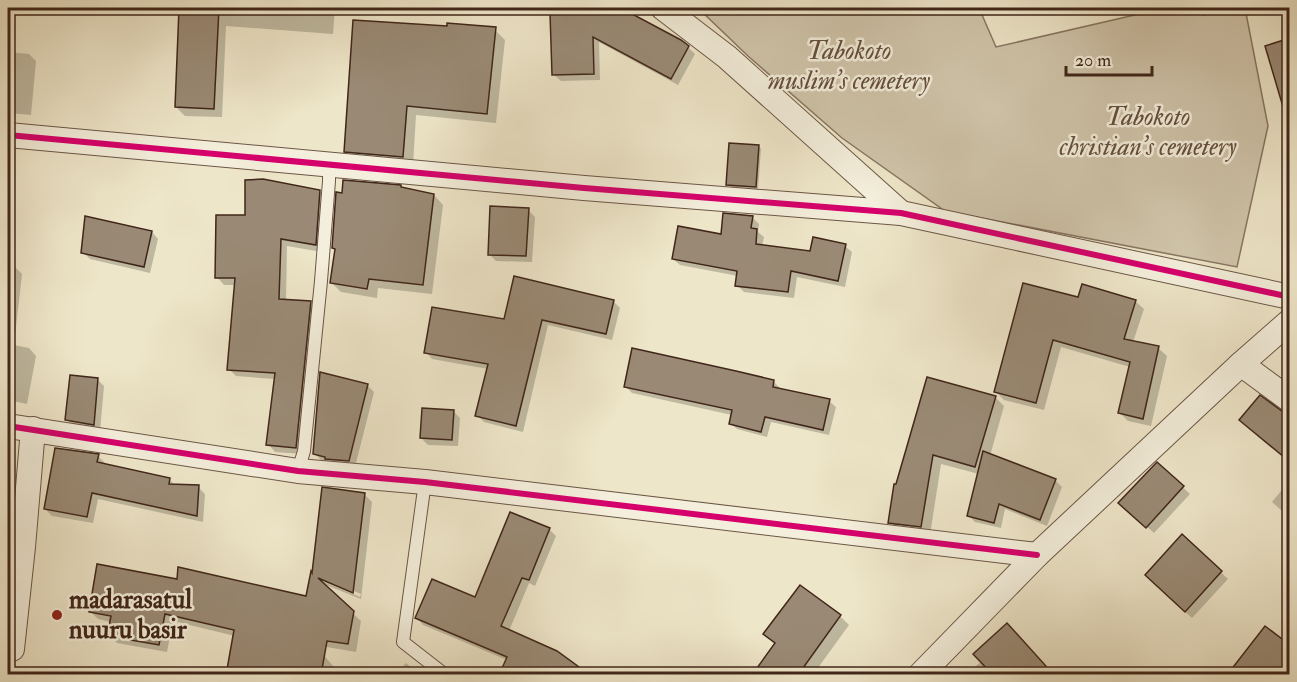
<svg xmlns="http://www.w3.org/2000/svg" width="1297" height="682" viewBox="0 0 1297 682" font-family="'IM FELL Double Pica',serif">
	<rect width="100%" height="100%" fill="#eee6c9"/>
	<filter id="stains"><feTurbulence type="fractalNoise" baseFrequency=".00333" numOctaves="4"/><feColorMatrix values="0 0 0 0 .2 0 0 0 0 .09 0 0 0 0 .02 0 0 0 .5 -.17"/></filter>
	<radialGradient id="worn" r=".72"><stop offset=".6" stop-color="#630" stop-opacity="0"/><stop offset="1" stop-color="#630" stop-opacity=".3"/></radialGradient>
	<!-- green -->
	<path fill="#d0c5ab" stroke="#887662" stroke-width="1.5" d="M698 8H979L996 47 1165 8H1198L1203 15 1219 8H1245L1268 126 1237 267 945 211 842 138 748 56Z"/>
	<!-- shadow -->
	<g fill="#0003" fill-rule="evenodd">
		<path d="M181 8H335L333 34 226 26 222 117 185 116 176 107Z"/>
		<path d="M551 8H618L681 41 695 54 678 85 599 42 600 80 561 81 554 75Z"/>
		<path d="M1290 25V97L1286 41 1282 27Z"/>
		<path d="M495 30 505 40 496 123 416 115 413 166 356 161 346 151Z"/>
		<path d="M8 52 29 54 36 61 31 115 8 113Z"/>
		<path d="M758 146 761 149 758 190 731 187 728 184Z"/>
		<path d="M319 191 327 198 322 252 287 246 286 301 310 302 317 309 303 454 275 452 268 444 275 379 236 376 229 369 236 285H224L217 277 247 217Z"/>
		<path d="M434 195 443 205 432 294 378 288 377 298 341 292 331 282 337 251 333 248Z"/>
		<path d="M528 210 535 217 532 262 496 261 489 254Z"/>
		<path d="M752 217 759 224 758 232 764 237 762 247 812 253 845 246 852 252 845 287 797 277 794 298 744 292 737 285 738 276 680 265 673 259 722 235Z"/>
		<path d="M152 232 158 239 150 273 90 259 83 252Z"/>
		<path d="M8 265 14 266 22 274 14 345 29 348 36 356 27 404 8 400Z"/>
		<path d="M1079 299 1135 301 1144 309 1133 342 1158 348 1167 356 1151 426 1128 421 1120 413 1130 367 1061 347 1044 410 1004 400 996 392Z"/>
		<path d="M613 301 620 308 612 340 548 325 523 432 484 422 477 415 488 369 432 359 426 352 505 321Z"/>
		<path d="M98 380 104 386 100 431 74 427 67 420Z"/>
		<path d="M774 382 780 388 779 390 829 401 836 407 829 435 771 422 767 437 737 429 730 423 732 415 632 393 626 387Z"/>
		<path d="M367 385 374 392 355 467 321 460 314 453Z"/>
		<path d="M995 397 1004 406 990 456 1055 480 1062 487 1047 526 1005 509 1001 528 975 522 968 515 979 474 941 464 930 535 899 531 890 522 896 485Z"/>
		<path d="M453 411 460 418 458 446 428 445 421 438Z"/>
		<path d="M98 456 105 463 104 465 169 479 176 486 198 487 205 494 203 522 98 499 93 523 52 516 45 509Z"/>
		<path d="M1157 464 1190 494 1154 533 1127 509Z"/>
		<path d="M1290 480V518L1272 502Z"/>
		<path d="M364 494 372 502 361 599 321 583 361 621 356 652 315 645 340 674H228L235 636 173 621 167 652 117 643 109 635 111 622 98 619 90 611 179 581 307 598 312 574ZM320 577 361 594 360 597 320 580Z"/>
		<path d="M549 529 556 536 535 586 529 583 509 631 507 660 423 625 417 618 476 599Z"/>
		<path d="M1182 536 1228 579 1192 618 1153 582Z"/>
		<path d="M800 587 840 616 849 625 815 672 819 674H757L776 644 765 634Z"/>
		<path d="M1290 647V674H1243Z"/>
		<path d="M982 661 1053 674H966Z"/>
		<path d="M406 663 419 674H396Z"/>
		<path d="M140 666 174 668 181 674H139Z"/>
	</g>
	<!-- building -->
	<g fill="#9a8a75" stroke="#40261a" stroke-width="1.5">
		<path d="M179 8H219L214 109 175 107Z"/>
		<path d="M540 8H621L681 40 689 46 671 79 593 37 594 74 552 75 550 13Z"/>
		<path d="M353 20 447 26V23L496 27 487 114 407 106 403 157 344 152Z"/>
		<path d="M1290 38V106L1283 107 1265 46Z"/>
		<path d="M729 143 759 145 756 187 726 185Z"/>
		<path d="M263 179 320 190 316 245 281 239 279 299 311 301 296 448 266 445 275 373 227 370 235 278H215L216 215H245V180Z"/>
		<path d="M343 180 401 185V187L434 194 423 285 369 279 367 289 330 283 335 249 332 248 336 192 342 193Z"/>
		<path d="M490 206 529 208 526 256 488 255Z"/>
		<path d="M723 213 753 216 751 228 757 229 756 244 810 251 813 237 846 244 838 281 791 271 788 292 735 286 737 271 672 259 678 226 721 234Z"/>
		<path d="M85 216 152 231 144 267 81 253Z"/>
		<path d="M514 276 614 300 606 334 542 320 516 426 475 416 488 364 424 353 432 307 504 319Z"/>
		<path d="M1023 283 1078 297 1082 284 1136 300 1124 339 1159 346 1143 419 1118 413 1130 362 1053 340 1036 403 994 392Z"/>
		<path d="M632 348 736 371 774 380 773 387 830 399 823 430 765 417 761 432 729 424 732 410 624 387Z"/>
		<path d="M320 372 368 384 349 461 325 459V457L313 454Z"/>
		<path d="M70 375 98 378 94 425 65 420Z"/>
		<path d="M927 377 996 396 975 467 933 455 921 527 888 523 894 484H896Z"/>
		<path d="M1260 395 1282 411 1290 414V462L1239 420Z"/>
		<path d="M422 408 454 410 452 440 420 438Z"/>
		<path d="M55 448 99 454 97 462 170 478 169 484 199 485 197 516 92 493 87 517 44 509Z"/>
		<path d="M983 451 1056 479 1040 520 999 504 994 523 967 516Z"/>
		<path d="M1157 462 1184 486 1146 528 1118 503Z"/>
		<path d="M322 487 365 493 353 593 318 578 354 611 348 644 327 641 321 675H226L234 630 165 614 159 645 107 636 111 616 89 612 97 564 177 579 178 567 306 596 311 571 312 573Z"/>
		<path d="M510 512 550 528 529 580 522 578 501 626 557 651 590 675H499L507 657 415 618 432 579 475 597Z"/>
		<path d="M1182 534 1222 571 1185 612 1145 575Z"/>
		<path d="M800 585 841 615 798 675H752L775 643 763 634Z"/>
		<path d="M1007 623 1054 675H993L973 654Z"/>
		<path d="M1265 626 1290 645V660L1278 675H1227Z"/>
	</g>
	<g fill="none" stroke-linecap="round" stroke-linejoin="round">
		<defs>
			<g id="service">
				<path d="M298 471 304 451 321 281 329 181V164"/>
				<path d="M425 482 403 642 444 674"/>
			</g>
			<g id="minor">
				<path d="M663 8 727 57 901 213"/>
				<path d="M8 135 584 188 901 213 1290 297"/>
				<path d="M1241 364 1290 400"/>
				<path d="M8 426 298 471 425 482 1037 555"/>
				<path d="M12 649 23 547 33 429"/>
				<path d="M921 674 1037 555 1241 364 1290 321"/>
			</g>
		</defs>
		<!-- service casing -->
		<use href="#service" stroke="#6c5646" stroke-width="14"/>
		<!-- minor casing -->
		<use href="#minor" stroke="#6c5646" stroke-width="26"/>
		<!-- service -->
		<use href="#service" stroke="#f4efdc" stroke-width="12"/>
		<!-- minor -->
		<use href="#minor" stroke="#f4efdc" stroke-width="24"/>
		<defs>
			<g id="cycleway">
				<path d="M8 135 584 188 901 213 1290 297"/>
				<path d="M8 426 298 471 425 482 1037 555"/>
			</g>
		</defs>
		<!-- cycleway casing -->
		<use href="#cycleway" stroke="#f4efdc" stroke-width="10"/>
		<!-- cycleway -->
		<use href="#cycleway" stroke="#d6006c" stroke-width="6"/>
	</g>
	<!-- markers -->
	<circle fill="#8f2418" stroke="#f4efdc" stroke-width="2" cx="57" cy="615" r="6"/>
	<g text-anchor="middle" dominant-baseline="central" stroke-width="5" stroke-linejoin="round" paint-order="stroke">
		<!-- park labels -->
		<g font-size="26" font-style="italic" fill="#644e3e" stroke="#f4efdc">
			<text x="849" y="51">Tabokoto<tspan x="849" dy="30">muslim's cemetery</tspan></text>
			<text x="1148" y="117">Tabokoto<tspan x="1148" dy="30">christian's cemetery</tspan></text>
		</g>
		<!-- poi labels -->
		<g font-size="26" font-weight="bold" fill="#40261a" stroke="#f4efdc" text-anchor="start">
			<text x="69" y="600">madarasatul<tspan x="69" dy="30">nuuru basir</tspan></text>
		</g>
	</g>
	<!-- margin -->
	<rect width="1297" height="682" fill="none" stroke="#eee6c9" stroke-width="30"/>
	<rect x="9" y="9" width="1279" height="664" fill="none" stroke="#40261a" stroke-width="3"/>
	<rect x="15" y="15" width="1267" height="652" fill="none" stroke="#40261a" stroke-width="1.5"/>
	<!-- scale -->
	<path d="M1066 66v9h86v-9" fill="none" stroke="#40261a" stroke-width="3"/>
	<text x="1075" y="66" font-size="18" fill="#40261a" stroke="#f4efdc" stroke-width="4.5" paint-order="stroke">20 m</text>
	<rect width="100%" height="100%" filter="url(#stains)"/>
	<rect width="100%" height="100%" fill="url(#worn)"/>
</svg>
